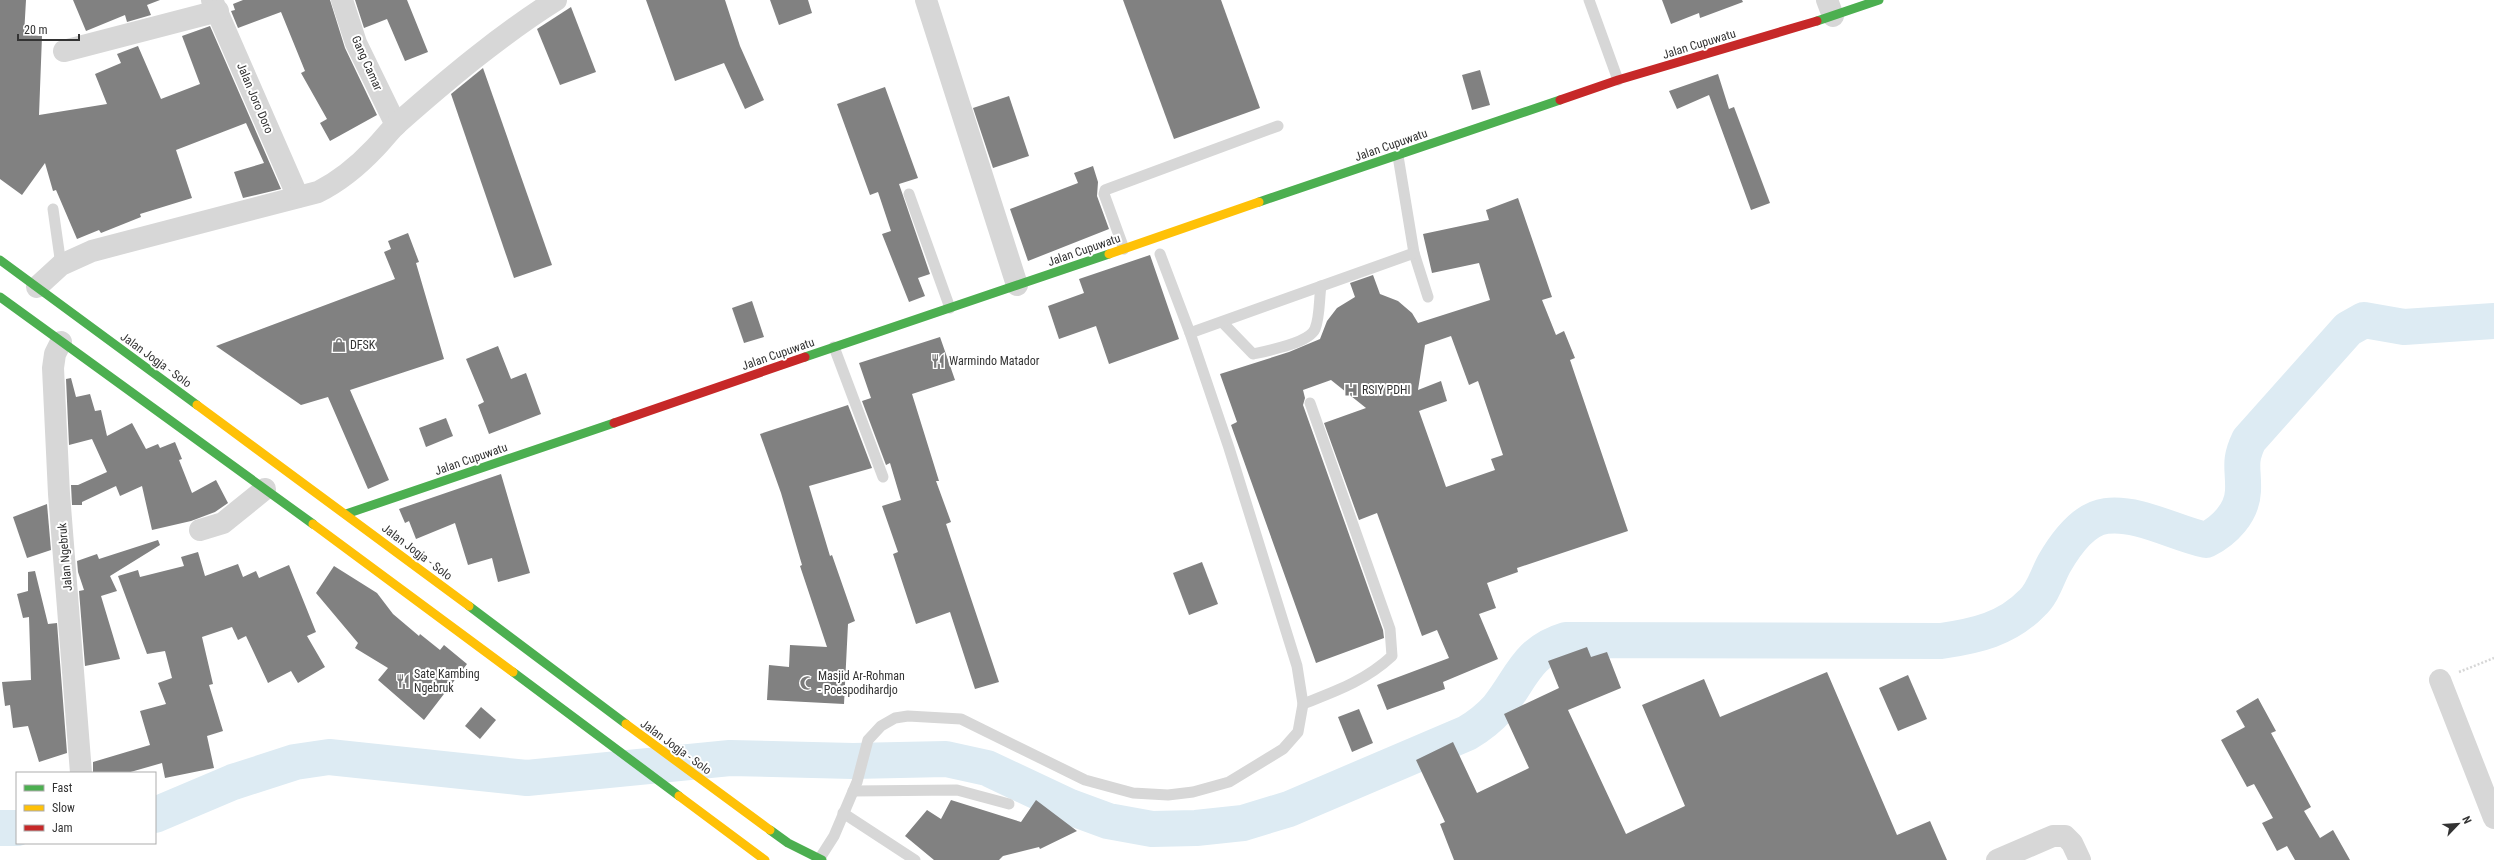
<svg xmlns="http://www.w3.org/2000/svg" width="2494" height="860" viewBox="0 0 2494 860" font-family="'Roboto Condensed',sans-serif">
	<rect width="100%" height="100%" fill="#fff"/>
	<g fill="none" stroke-linecap="round" stroke-linejoin="round">
		<!-- river -->
		<g stroke="#ddebf3" stroke-width="36">
			<path d="M155 815 233 782 295 762 329 757 527 778 730 758 853 761 946 759 987 768 1070 807 1108 821 1152 829 1196 828 1243 823 1289 809 1467 733C1479 726 1489 718 1498 708 1522 678 1526 652 1566 640L1941 641C1976 636 2007 629 2032 603 2043 593 2047 577 2054 564 2065 545 2083 519 2106 516 2139 512 2174 533 2206 540 2224 531 2242 513 2243 491 2244 468 2238 463 2249 440L2348 329 2364 320 2404 327 2494 321"/>
			<path d="M0 828H17"/>
		</g>
	</g>
	<!-- building -->
	<g fill="#818181" fill-rule="evenodd">
		<path d="M0 0H26L24 35 42 36 39 115 107 104 95 74 121 63 117 54 138 46 161 99 200 84 182 36 210 26 281 189 243 198 234 172 264 163 246 123 176 150 192 198 140 214 141 217 101 233 99 230 77 239 56 190 53 191 45 163 22 195 0 179Z"/>
		<path d="M73 0H160L147 5 151 15 127 22 125 15 86 31Z"/>
		<path d="M243 0H330L345 48 377 115 330 141 320 123 327 119 301 73 305 71 281 12 238 28 231 11 235 10 233 4Z"/>
		<path d="M355 0H407L428 52 405 61 387 19 364 28Z"/>
		<path d="M646 0H725L740 46 764 100 745 109 724 63 675 81Z"/>
		<path d="M770 0H808L812 13 779 25Z"/>
		<path d="M1123 0H1221L1260 108 1174 139Z"/>
		<path d="M1662 0H1742L1743 2 1700 18 1699 13 1671 24Z"/>
		<path d="M571 7 596 72 560 85 537 29Z"/>
		<path d="M483 68 552 265 514 278 451 94Z"/>
		<path d="M1480 70 1490 105 1472 110 1462 75Z"/>
		<path d="M1718 74 1729 109 1734 107 1770 203 1751 210 1709 95 1677 109 1669 91Z"/>
		<path d="M885 87 918 178 899 184 930 274 918 278 925 296 909 302 882 234 891 231 878 192 870 195 837 104Z"/>
		<path d="M1009 96 1029 156 993 168 973 108Z"/>
		<path d="M1093 166 1098 182 1097 196 1109 229 1028 261 1010 209 1078 183 1074 173Z"/>
		<path d="M1518 198 1552 297 1542 300 1556 335 1564 331 1575 358 1570 360 1628 531 1517 568 1518 572 1487 583 1496 608 1479 614 1498 659 1443 682 1445 689 1387 710 1377 685 1449 658 1437 630 1422 636 1377 513 1359 520 1324 423 1366 408 1331 380 1303 390 1305 398 1303 405 1383 630 1384 638 1316 663 1231 425 1237 422 1220 374 1289 352 1320 339 1327 321 1337 308 1355 297 1350 283 1373 275 1380 294 1398 301 1412 313 1418 323 1490 300 1479 263 1432 273 1423 234 1489 220 1486 210ZM1451 336 1469 385 1478 381 1503 455 1491 459 1495 470 1446 487 1419 411 1447 401 1441 381 1418 390 1425 345Z"/>
		<path d="M408 233 419 262 416 263 444 359 350 390 389 480 368 489 328 397 301 405 216 346 395 279 384 252 391 249 388 241Z"/>
		<path d="M1150 255 1179 339 1109 364 1096 326 1059 339 1048 306 1084 293 1079 279Z"/>
		<path d="M752 301 764 337 744 343 732 308Z"/>
		<path d="M940 337 955 380 912 394 939 481H936L951 522 946 524 999 682 975 689 950 612 916 624 893 554 898 552 882 506 901 500 890 463 886 465 862 401 871 398 859 363Z"/>
		<path d="M498 346 511 379 526 373 541 414 489 434 478 405 484 402 466 359Z"/>
		<path d="M71 378 76 397 90 394 95 411 101 410 107 436 132 423 146 449 158 444 160 448 175 442 182 459 179 460 192 493 216 480 228 503 215 512 191 521 152 530 142 486 120 496 116 486 82 502V505H72L71 485H78L107 472 92 439 69 445 66 379Z"/>
		<path d="M848 405 872 468 809 486 830 556 832 555 855 621 848 624 844 704 767 700 769 665 789 667 790 645 827 647 800 566 802 565 781 493 760 434Z"/>
		<path d="M446 418 453 436 426 447 419 428Z"/>
		<path d="M501 474 530 573 498 582 492 558 468 565 455 523 416 539 409 521 405 523 399 509Z"/>
		<path d="M47 504 51 550 27 558 13 517Z"/>
		<path d="M158 540 160 545 110 576 117 591 101 596 120 659 85 666 79 591 84 590 78 572 77 561 97 554 99 559Z"/>
		<path d="M198 552 205 576 238 564 243 577 256 571 259 578 289 565 316 632 307 636 325 667 298 683 291 671 268 683 246 636 238 640 232 627 202 637 213 684 209 685 223 731 207 736 214 768 165 778 162 763 127 773H93V762L150 745 140 711 166 704 158 683 172 678 165 651 147 654 118 576 138 570 140 577 184 566 181 557Z"/>
		<path d="M1202 562 1218 604 1189 615 1173 573Z"/>
		<path d="M334 566 377 593 393 614 419 636 420 634 440 650 444 645 467 664 424 720 378 680 388 668 355 648 358 643 316 593Z"/>
		<path d="M35 571 48 624 57 623 67 753 39 762 28 726 13 728 10 705 5 706 2 682 31 680 29 617 23 618 17 594 28 591V572Z"/>
		<path d="M1587 647 1591 657 1607 652 1621 688 1568 710 1626 834 1685 806 1642 705 1704 679 1720 717 1827 672 1897 835 1930 821 1947 860H1454L1440 824 1445 822 1416 760 1453 742 1477 793 1529 768 1504 714 1559 688 1548 661Z"/>
		<path d="M1908 675 1927 719 1898 731 1879 688Z"/>
		<path d="M2258 698 2276 731 2271 733 2311 807 2304 811 2320 838 2333 830 2350 860H2295L2287 846 2277 851 2262 823 2273 818 2254 784 2247 787 2221 740 2245 727 2236 711Z"/>
		<path d="M481 707 496 720 480 739 465 726Z"/>
		<path d="M1359 709 1373 743 1352 752 1338 717Z"/>
		<path d="M951 800 1021 822 1036 800 1077 831 1040 849 1039 847 1003 856 999 860H934L905 836 927 810 941 819Z"/>
	</g>
	<g fill="none" stroke-linecap="round" stroke-linejoin="round">
		<!-- path -->
		<path stroke="#d6d6d6" stroke-width="2.5" stroke-dasharray="2 2" stroke-linecap="butt" d="M2459 672 2494 658"/>
		<!-- lane -->
		<g stroke="#d7d7d7" stroke-width="11">
			<path d="M1589 0 1618 80"/>
			<path d="M1398 156 1414 253 1428 297"/>
			<path d="M909 194 950 308"/>
			<path d="M53 209 61 265"/>
			<path d="M1124 249 1104 194 1105 190 1278 126"/>
			<path d="M1222 322 1253 354C1267 351 1309 343 1315 329 1320 317 1319 299 1321 286"/>
			<path d="M1190 333 1414 253"/>
			<path d="M834 347 883 477"/>
			<path d="M1303 704C1336 691 1365 681 1392 656L1390 629 1310 403"/>
			<path d="M853 791 957 790 1009 804"/>
			<path d="M843 813 915 860"/>
			<path d="M820 858 834 836 857 782 868 740 881 726 895 718 908 716 961 719 1085 780 1133 793 1168 795 1193 792 1229 782 1283 749 1298 732 1303 704 1297 666 1229 448 1190 333 1160 254"/>
		</g>
		<!-- street -->
		<g stroke="#d7d7d7" stroke-width="22">
			<path d="M212 0 298 197"/>
			<path d="M342 0 356 43 396 125"/>
			<path d="M926 0 1017 285"/>
			<path d="M1827 0 1833 16"/>
			<path d="M64 51 218 11"/>
			<path d="M37 287 61 265 92 251 318 192C340 181 358 166 375 148 383 140 390 130 398 123 448 79 499 36 556 0"/>
			<path d="M61 342 55 354 53 368 59 494 81 773"/>
			<path d="M200 530 223 523 265 489"/>
			<path d="M2440 680 2494 818"/>
			<path d="M1997 860 2053 836H2065L2072 843 2080 860"/>
		</g>
		<!-- fast -->
		<g stroke="#4caf50" stroke-width="9">
			<path d="M1817 21 1879 0"/>
			<path d="M1259 202 1560 100"/>
			<path d="M0 260 197 405"/>
			<path d="M0 297 313 524"/>
			<path d="M805 357 1109 254"/>
			<path d="M346 514 614 423"/>
			<path d="M469 606 626 724"/>
			<path d="M513 672 679 796"/>
			<path d="M770 830 788 843 822 860"/>
		</g>
		<!-- slow -->
		<g stroke="#ffc107" stroke-width="9">
			<path d="M1109 254 1259 202"/>
			<path d="M197 405 469 606"/>
			<path d="M313 524 513 672"/>
			<path d="M626 724 770 830"/>
			<path d="M679 796 765 860"/>
		</g>
		<!-- jam -->
		<g stroke="#c62828" stroke-width="9">
			<path d="M1560 100 1618 80 1817 21"/>
			<path d="M614 423 805 357"/>
		</g>
	</g>
	<!-- icons -->
	<defs>
		<symbol id="shop-bare" viewBox="-9 -9 18 18"><path d="M-5-2.5h2.3a2.7 3.5 0 0 1 5.4 0H5L5.5 6h-11ZM-1.5-2.5h3a1.5 2.3 0 0 0-3 0Z" fill="#7a7a7a" stroke="#fff" stroke-width="2.5" paint-order="stroke"/></symbol>
		<symbol id="restaurant-bare" viewBox="-9 -9 18 18"><path d="M-5-6h1v4h1v-4h1v4h1v-4h1v5L-1.5 .5V6h-2V.5L-5-1ZM5-6V6H3V1.5H1.5Q1.5-4 5-6Z" fill="#7a7a7a" stroke="#fff" stroke-width="2.5" paint-order="stroke"/></symbol>
		<symbol id="hospital-bare" viewBox="-9 -9 18 18"><path d="M-5-5h3v3.5h4V-5h3V5h-3V1.5h-4V5h-3Z" fill="#7a7a7a" stroke="#fff" stroke-width="2.5" paint-order="stroke"/></symbol>
		<symbol id="mosque-bare" viewBox="-9 -9 18 18"><path d="M3.5-4.9A6 6 0 1 0 3.5 4.9A5 5 0 1 1 3.5-4.9Z" fill="#7a7a7a" stroke="#fff" stroke-width="2.5" paint-order="stroke"/></symbol>
	</defs>
	<g fill-rule="evenodd">
		<use href="#shop-bare" x="329" y="335" width="20" height="20"/>
		<use href="#restaurant-bare" x="928" y="351" width="20" height="20"/>
		<use href="#hospital-bare" x="1341" y="380" width="20" height="20"/>
		<use href="#restaurant-bare" x="393" y="671" width="20" height="20"/>
		<use href="#mosque-bare" x="797" y="673" width="20" height="20"/>
	</g>
	<g text-anchor="middle" dominant-baseline="central" stroke-width="4" stroke-linejoin="round" paint-order="stroke">
		<!-- street labels -->
		<g font-size="12" fill="#333" stroke="#fff">
			<text transform="translate(1699 44) rotate(-17)">Jalan Cupuwatu</text>
			<text transform="translate(367 63) rotate(66)">Gang Camar</text>
			<text transform="translate(255 98) rotate(67)">Jalan Joro Doro</text>
			<text transform="translate(1391 145) rotate(-19)">Jalan Cupuwatu</text>
			<text transform="translate(1084 250) rotate(-19)">Jalan Cupuwatu</text>
			<text transform="translate(778 354) rotate(-19)">Jalan Cupuwatu</text>
			<text transform="translate(156 360) rotate(36)">Jalan Jogja - Solo</text>
			<text transform="translate(471 459) rotate(-19)">Jalan Cupuwatu</text>
			<text transform="translate(417 552) rotate(37)">Jalan Jogja - Solo</text>
			<text transform="translate(65 557) rotate(-95)">Jalan Ngebruk</text>
			<text transform="translate(676 747) rotate(36)">Jalan Jogja - Solo</text>
		</g>
		<!-- poi labels -->
		<g font-size="12" fill="#333" stroke="#fff" text-anchor="start">
			<text x="350" y="345">DFSK</text>
			<text x="949" y="361">Warmindo Matador</text>
			<text x="1362" y="390">RSIY PDHI</text>
			<text x="414" y="674">Sate Kambing<tspan x="414" dy="14">Ngebruk</tspan></text>
			<text x="818" y="676">Masjid Ar-Rohman<tspan x="818" dy="14">- Poespodihardjo</tspan></text>
		</g>
	</g>
	<!-- legend -->
	<rect x="16" y="772" width="140" height="72" fill="#ffffff" stroke="#adadad"/>
	<rect x="24" y="785" width="20" height="6" fill="#4caf50" stroke="#adadad"/>
	<text x="52" y="792" font-size="12" fill="#333333">Fast</text>
	<rect x="24" y="805" width="20" height="6" fill="#ffc107" stroke="#adadad"/>
	<text x="52" y="812" font-size="12" fill="#333333">Slow</text>
	<rect x="24" y="825" width="20" height="6" fill="#c62828" stroke="#adadad"/>
	<text x="52" y="832" font-size="12" fill="#333333">Jam</text>
	<!-- north arrow -->
	<g transform="translate(2458 824) rotate(65)" stroke="#ffffff" stroke-width="3" paint-order="stroke">
	<path d="M0-3L7 15L0 10L-7 15Z" fill="#333333"/>
	<text y="-6" font-size="11" font-weight="bold" text-anchor="middle" fill="#333333">N</text>
	</g>
	<!-- scale -->
	<path d="M18 34v6h61v-6" fill="none" stroke="#333333" stroke-width="2"/>
	<text x="24" y="34" font-size="12" fill="#333333" stroke="#ffffff" stroke-width="3" paint-order="stroke">20 m</text>
</svg>
